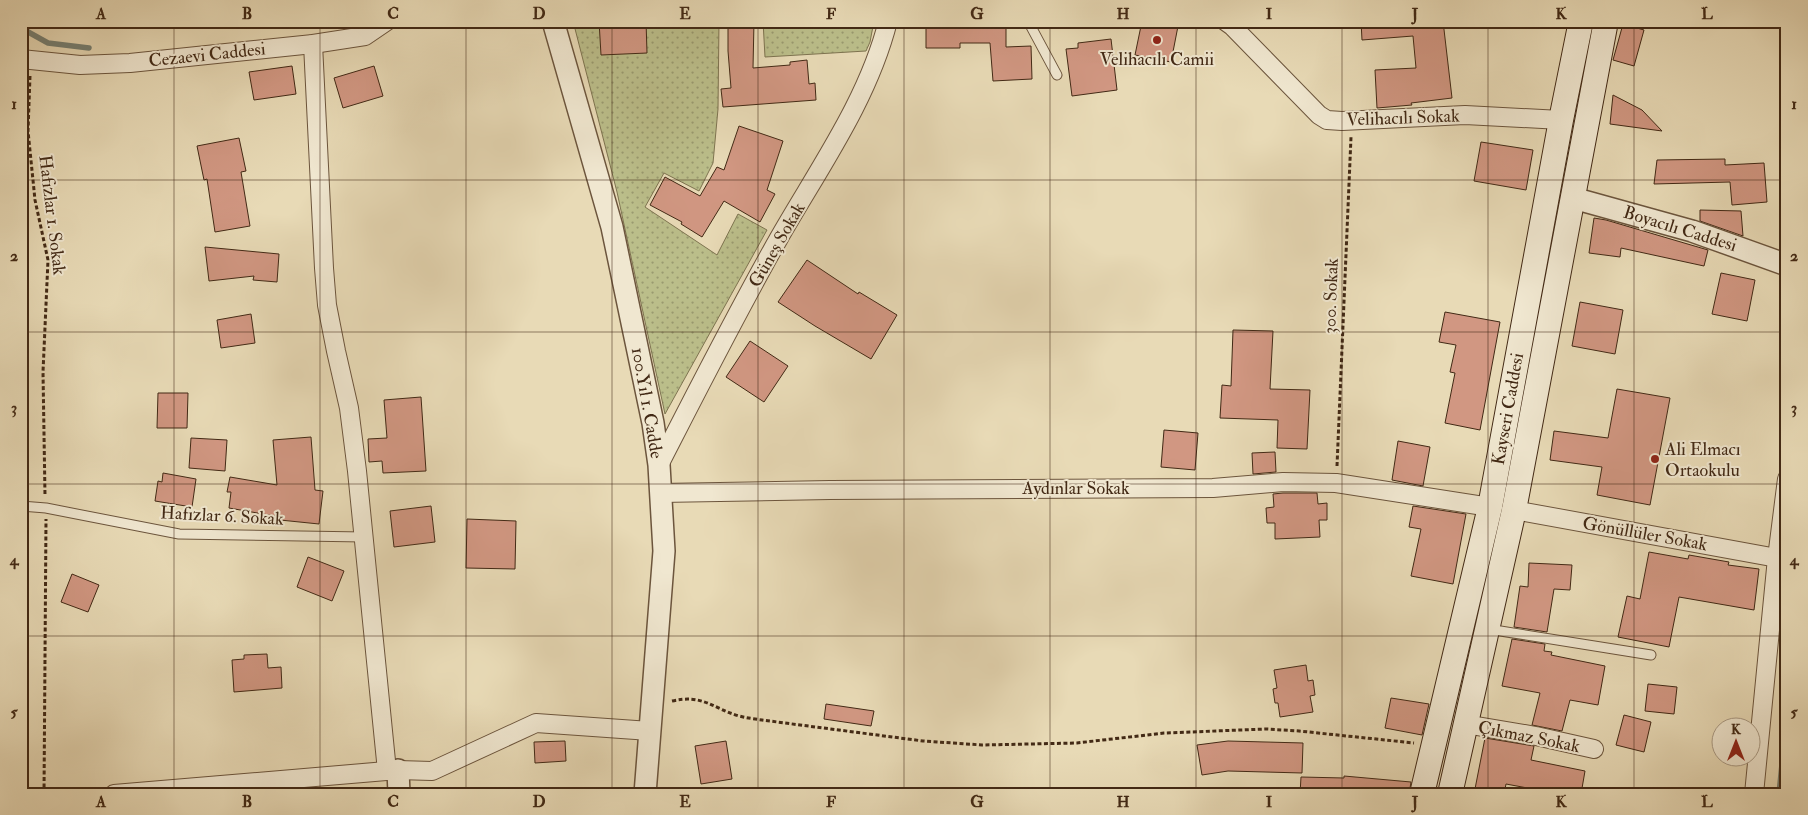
<svg xmlns="http://www.w3.org/2000/svg" width="1808" height="815" viewBox="0 0 1808 815" font-family="'IM FELL Double Pica',serif">
	<defs>
		<pattern id="grass-dots" width="8" height="8" patternUnits="userSpaceOnUse" patternTransform="scale(1.25)"><rect width="8" height="8" fill="#bbbe8a"/><path d="M2 2h.1M6 6h.1" fill="none" stroke="#9a9a70" stroke-width="1.8" stroke-linecap="round"/></pattern>
	</defs>
	<rect width="100%" height="100%" fill="#e8dab6"/>
	<filter id="stains"><feTurbulence type="fractalNoise" baseFrequency=".004" numOctaves="4"/><feColorMatrix values="0 0 0 0 .2 0 0 0 0 .09 0 0 0 0 .02 0 0 0 .5 -.17"/></filter>
	<radialGradient id="worn" r=".72"><stop offset=".6" stop-color="#630" stop-opacity="0"/><stop offset="1" stop-color="#630" stop-opacity=".3"/></radialGradient>
	<!-- grass -->
	<g fill="url(#grass-dots)" stroke="#7e7450">
		<path d="M573 21H719L718 109 713 163 699 191 664 173 645 207 717 255 738 214 767 230 665 414 617 192Z"/>
		<path d="M763 21H874L870 42 866 51 765 57Z"/>
	</g>
	<g fill="none" stroke-linecap="round" stroke-linejoin="round">
		<!-- stream -->
		<g stroke="#768074" stroke-width="5.5">
			<path d="M21 28 48 43 89 48"/>
			<path d="M1779 794 1787 714"/>
		</g>
	</g>
	<!-- building -->
	<g fill="#d19782" stroke="#422915">
		<path d="M599 21H646L647 53 601 55Z"/>
		<path d="M728 21H754L753 68 790 65V62L807 60 809 84 815 83 816 100 723 107 721 89 731 88 728 51Z"/>
		<path d="M926 21H1006V47L1031 46 1032 79 993 81 990 43H960V48H926Z"/>
		<path d="M1142 21H1179L1171 62 1135 55Z"/>
		<path d="M1361 21H1443L1452 98 1411 103 1412 105 1377 108 1375 70 1416 68 1413 36 1362 40Z"/>
		<path d="M1623 24 1644 30 1634 66 1613 60Z"/>
		<path d="M1111 39 1117 90 1072 96 1066 49 1078 48V43Z"/>
		<path d="M292 66 296 94 254 100 249 72Z"/>
		<path d="M374 66 383 96 343 108 334 78Z"/>
		<path d="M1613 95 1642 110 1662 131 1610 124Z"/>
		<path d="M739 126 783 141 767 190 775 194 760 222 724 201 702 237 681 224 682 222 650 205 665 177 700 196 717 167 724 170Z"/>
		<path d="M239 138 246 171 241 172 250 226 215 232 207 179 204 180 197 146Z"/>
		<path d="M1481 142 1533 150 1526 190 1474 181Z"/>
		<path d="M1725 159V165L1764 163 1767 202 1732 205 1730 182 1654 184 1657 160Z"/>
		<path d="M1700 210 1741 211 1743 236 1700 221Z"/>
		<path d="M1594 218 1606 220 1708 250 1704 266 1621 248 1620 257 1589 253Z"/>
		<path d="M205 247 279 254 277 282 253 280 254 276 209 281Z"/>
		<path d="M807 260 858 294 859 292 897 315 871 359 815 326 778 302Z"/>
		<path d="M1721 273 1755 280 1747 321 1712 314Z"/>
		<path d="M1580 302 1623 310 1615 354 1572 346Z"/>
		<path d="M1445 312 1500 322 1480 430 1445 423 1455 373 1450 372 1456 345 1439 342Z"/>
		<path d="M251 314 255 343 221 348 217 320Z"/>
		<path d="M1233 330 1273 331 1270 389 1310 390 1307 449 1277 448 1278 420 1220 418 1222 385 1231 386Z"/>
		<path d="M750 341 788 366 764 402 726 377Z"/>
		<path d="M1617 389 1670 398 1650 505 1597 495 1602 467 1550 460 1554 431 1608 438Z"/>
		<path d="M158 393H188L187 428H157Z"/>
		<path d="M421 397 426 471 383 473 382 461 369 462 368 439 387 438 384 400Z"/>
		<path d="M1164 430 1198 433 1195 470 1161 467Z"/>
		<path d="M311 437 315 490 323 491 319 524 280 520V517L229 508 231 492H227L230 477 277 485 273 440Z"/>
		<path d="M191 438 227 440 225 471 189 468Z"/>
		<path d="M1398 441 1430 447 1423 486 1392 480Z"/>
		<path d="M1275 452 1276 472 1253 474 1252 453Z"/>
		<path d="M163 473 196 479 192 507 155 501 158 481 162 482Z"/>
		<path d="M1283 493H1317L1318 504 1327 503V520H1319L1320 537 1275 539V523H1267L1266 508 1274 507 1273 494Z"/>
		<path d="M431 506 435 542 394 547 390 511Z"/>
		<path d="M1413 506 1466 514 1453 584 1411 576 1421 529 1409 527Z"/>
		<path d="M467 519 516 521 515 569 466 568Z"/>
		<path d="M1649 552 1688 559 1689 555 1729 562 1728 565 1759 569 1754 610 1679 597 1669 647 1618 637 1627 596 1640 599Z"/>
		<path d="M308 557 344 571 332 601 297 587Z"/>
		<path d="M1529 563 1572 565 1570 590 1554 589 1547 632 1514 627 1520 586 1528 587Z"/>
		<path d="M72 574 99 585 88 612 61 602Z"/>
		<path d="M1512 639 1545 644 1544 651 1552 652 1551 655 1605 666 1598 705 1570 700 1562 731 1532 725 1540 693 1502 686Z"/>
		<path d="M267 654 268 668 281 667 282 688 234 692 232 660 244 659V655Z"/>
		<path d="M1306 665 1308 681 1313 680 1315 695 1310 696 1313 712 1280 717 1278 703H1275L1273 689 1277 688 1274 670Z"/>
		<path d="M1648 684 1677 687 1674 714 1645 711Z"/>
		<path d="M1391 698 1429 704 1422 735 1385 728Z"/>
		<path d="M826 704 874 711 871 726 824 719Z"/>
		<path d="M1624 715 1651 722 1644 752 1616 745Z"/>
		<path d="M1485 738 1534 746 1531 760 1585 771 1581 794H1549V792L1506 784 1504 794H1474Z"/>
		<path d="M565 741 566 761 535 763 534 742Z"/>
		<path d="M726 741 732 779 701 784 695 746Z"/>
		<path d="M1228 741 1303 743 1302 773 1228 771 1202 775 1197 745Z"/>
		<path d="M1344 776 1411 782 1409 794H1300L1301 777 1344 778Z"/>
	</g>
	<g fill="none" stroke-linecap="round" stroke-linejoin="round">
		<defs>
			<g id="service">
				<path d="M1028 21 1057 75"/>
				<path d="M21 506 46 508 179 534 364 537"/>
				<path d="M1488 629 1651 655"/>
			</g>
			<g id="minor">
				<path d="M1225 21 1232 26 1319 115 1327 120 1342 121 1465 115 1561 120"/>
				<path d="M313 44 324 268 327 305 336 351 349 408 357 471 387 771"/>
				<path d="M21 59 80 65 130 63 313 44 365 36 387 21"/>
				<path d="M659 465C698 389 737 312 779 238 819 168 868 100 888 21"/>
				<path d="M660 493 830 490 1213 488 1283 482 1336 483 1490 507"/>
				<path d="M1514 510 1777 558"/>
				<path d="M1465 724 1536 736 1594 749"/>
				<path d="M114 794 398 770 432 771 536 723 650 731"/>
				<path d="M1754 794 1777 558 1787 479"/>
			</g>
			<g id="tertiary">
				<path d="M553 21 612 227 653 423 659 465 664 551 645 794"/>
				<path d="M1573 198 1692 231 1787 265"/>
				<path d="M398 770 399 794"/>
			</g>
			<g id="secondary">
				<path d="M1422 794 1490 507 1561 120 1581 21"/>
				<path d="M1450 794 1514 510 1606 21"/>
			</g>
		</defs>
		<!-- service casing -->
		<use href="#service" stroke="#6c553d" stroke-width="11"/>
		<!-- minor casing -->
		<use href="#minor" stroke="#6c553d" stroke-width="20"/>
		<!-- tertiary casing -->
		<use href="#tertiary" stroke="#6c553d" stroke-width="24"/>
		<!-- secondary casing -->
		<use href="#secondary" stroke="#422915" stroke-width="26"/>
		<!-- path -->
		<g stroke="#422915" stroke-width="3" stroke-dasharray="4 2.5" stroke-linecap="butt">
			<path d="M30 76 28 131 35 200 48 260 43 372 45 496"/>
			<path d="M1337 466 1351 137"/>
			<path d="M672 701C703 694 712 708 739 716 747 718 755 719 762 720L923 741 982 745 1077 743 1164 733 1267 729 1299 731 1414 743"/>
			<path d="M44 794 46 519"/>
		</g>
		<!-- service -->
		<use href="#service" stroke="#f0e7d0" stroke-width="9"/>
		<!-- minor -->
		<use href="#minor" stroke="#f0e7d0" stroke-width="18"/>
		<!-- tertiary -->
		<use href="#tertiary" stroke="#f0e7d0" stroke-width="21"/>
		<!-- secondary -->
		<use href="#secondary" stroke="#f0e7d0" stroke-width="24"/>
	</g>
	<!-- grid -->
	<path fill="none" stroke="#422915" stroke-width="1" stroke-opacity="0.55" d="M174 21V794M320 21V794M466 21V794M612 21V794M758 21V794M904 21V794M1050 21V794M1196 21V794M1342 21V794M1488 21V794M1634 21V794M21 180H1787M21 332H1787M21 484H1787M21 636H1787"/>
	<!-- markers -->
	<g fill="#8f2418" stroke="#f0e7d0" stroke-width="2">
		<circle cx="1157" cy="40" r="5"/>
		<circle cx="1655" cy="459" r="5"/>
	</g>
	<g text-anchor="middle" dominant-baseline="central" stroke-width="4" stroke-linejoin="round" paint-order="stroke">
		<!-- street labels -->
		<g font-size="18" fill="#422915" stroke="#f0e7d0">
			<text transform="translate(207 55) rotate(-6)">Cezaevi Caddesi</text>
			<text transform="translate(1403 118) rotate(-2)">Velihacılı Sokak</text>
			<text transform="translate(52 215) rotate(83)">Hafızlar 1. Sokak</text>
			<text transform="translate(1680 229) rotate(17)">Boyacılı Caddesi</text>
			<text transform="translate(777 245) rotate(-60)">Güneş Sokak</text>
			<text transform="translate(1331 296) rotate(-88)">300. Sokak</text>
			<text transform="translate(647 403) rotate(80)">100.Yıl 1. Cadde</text>
			<text transform="translate(1508 409) rotate(-80)">Kayseri Caddesi</text>
			<text x="1076" y="488">Aydınlar Sokak</text>
			<text transform="translate(222 516) rotate(3)">Hafızlar 6. Sokak</text>
			<text transform="translate(1645 534) rotate(10)">Gönüllüler Sokak</text>
			<text transform="translate(1529 737) rotate(11)">Çıkmaz Sokak</text>
		</g>
		<!-- poi labels -->
		<g font-size="18" fill="#422915" stroke="#f0e7d0">
			<text x="1157" y="59">Velihacılı Camii</text>
			<text x="1665" y="449" text-anchor="start">Ali Elmacı<tspan x="1665" dy="21">Ortaokulu</tspan></text>
		</g>
	</g>
	<!-- margin -->
	<rect width="1808" height="815" fill="none" stroke="#e8dab6" stroke-width="55"/>
	<!-- north arrow -->
	<g transform="translate(1736 742)"><circle r="24" fill="#f0e7d0" stroke="#aa9b85"/>
	<path d="M0-4L9 19L0 12L-9 19Z" fill="#8f2418"/>
	<text y="-8" font-size="14" font-weight="bold" text-anchor="middle" fill="#422915">K</text>
	</g>
	<rect x="28" y="28" width="1752" height="760" fill="none" stroke="#422915" stroke-width="2"/>
	<g font-size="16" text-anchor="middle" font-weight="bold" fill="#422915">
		<text x="101" y="19">A</text>
		<text x="247" y="19">B</text>
		<text x="393" y="19">C</text>
		<text x="539" y="19">D</text>
		<text x="685" y="19">E</text>
		<text x="831" y="19">F</text>
		<text x="977" y="19">G</text>
		<text x="1123" y="19">H</text>
		<text x="1269" y="19">I</text>
		<text x="1415" y="19">J</text>
		<text x="1561" y="19">K</text>
		<text x="1707" y="19">L</text>
		<text x="14" y="109">1</text>
		<text x="1794" y="109">1</text>
		<text x="14" y="261">2</text>
		<text x="1794" y="261">2</text>
		<text x="14" y="413">3</text>
		<text x="1794" y="413">3</text>
		<text x="14" y="565">4</text>
		<text x="1794" y="565">4</text>
		<text x="14" y="717">5</text>
		<text x="1794" y="717">5</text>
		<text x="101" y="807">A</text>
		<text x="247" y="807">B</text>
		<text x="393" y="807">C</text>
		<text x="539" y="807">D</text>
		<text x="685" y="807">E</text>
		<text x="831" y="807">F</text>
		<text x="977" y="807">G</text>
		<text x="1123" y="807">H</text>
		<text x="1269" y="807">I</text>
		<text x="1415" y="807">J</text>
		<text x="1561" y="807">K</text>
		<text x="1707" y="807">L</text>
	</g>
	<rect width="100%" height="100%" filter="url(#stains)"/>
	<rect width="100%" height="100%" fill="url(#worn)"/>
</svg>
